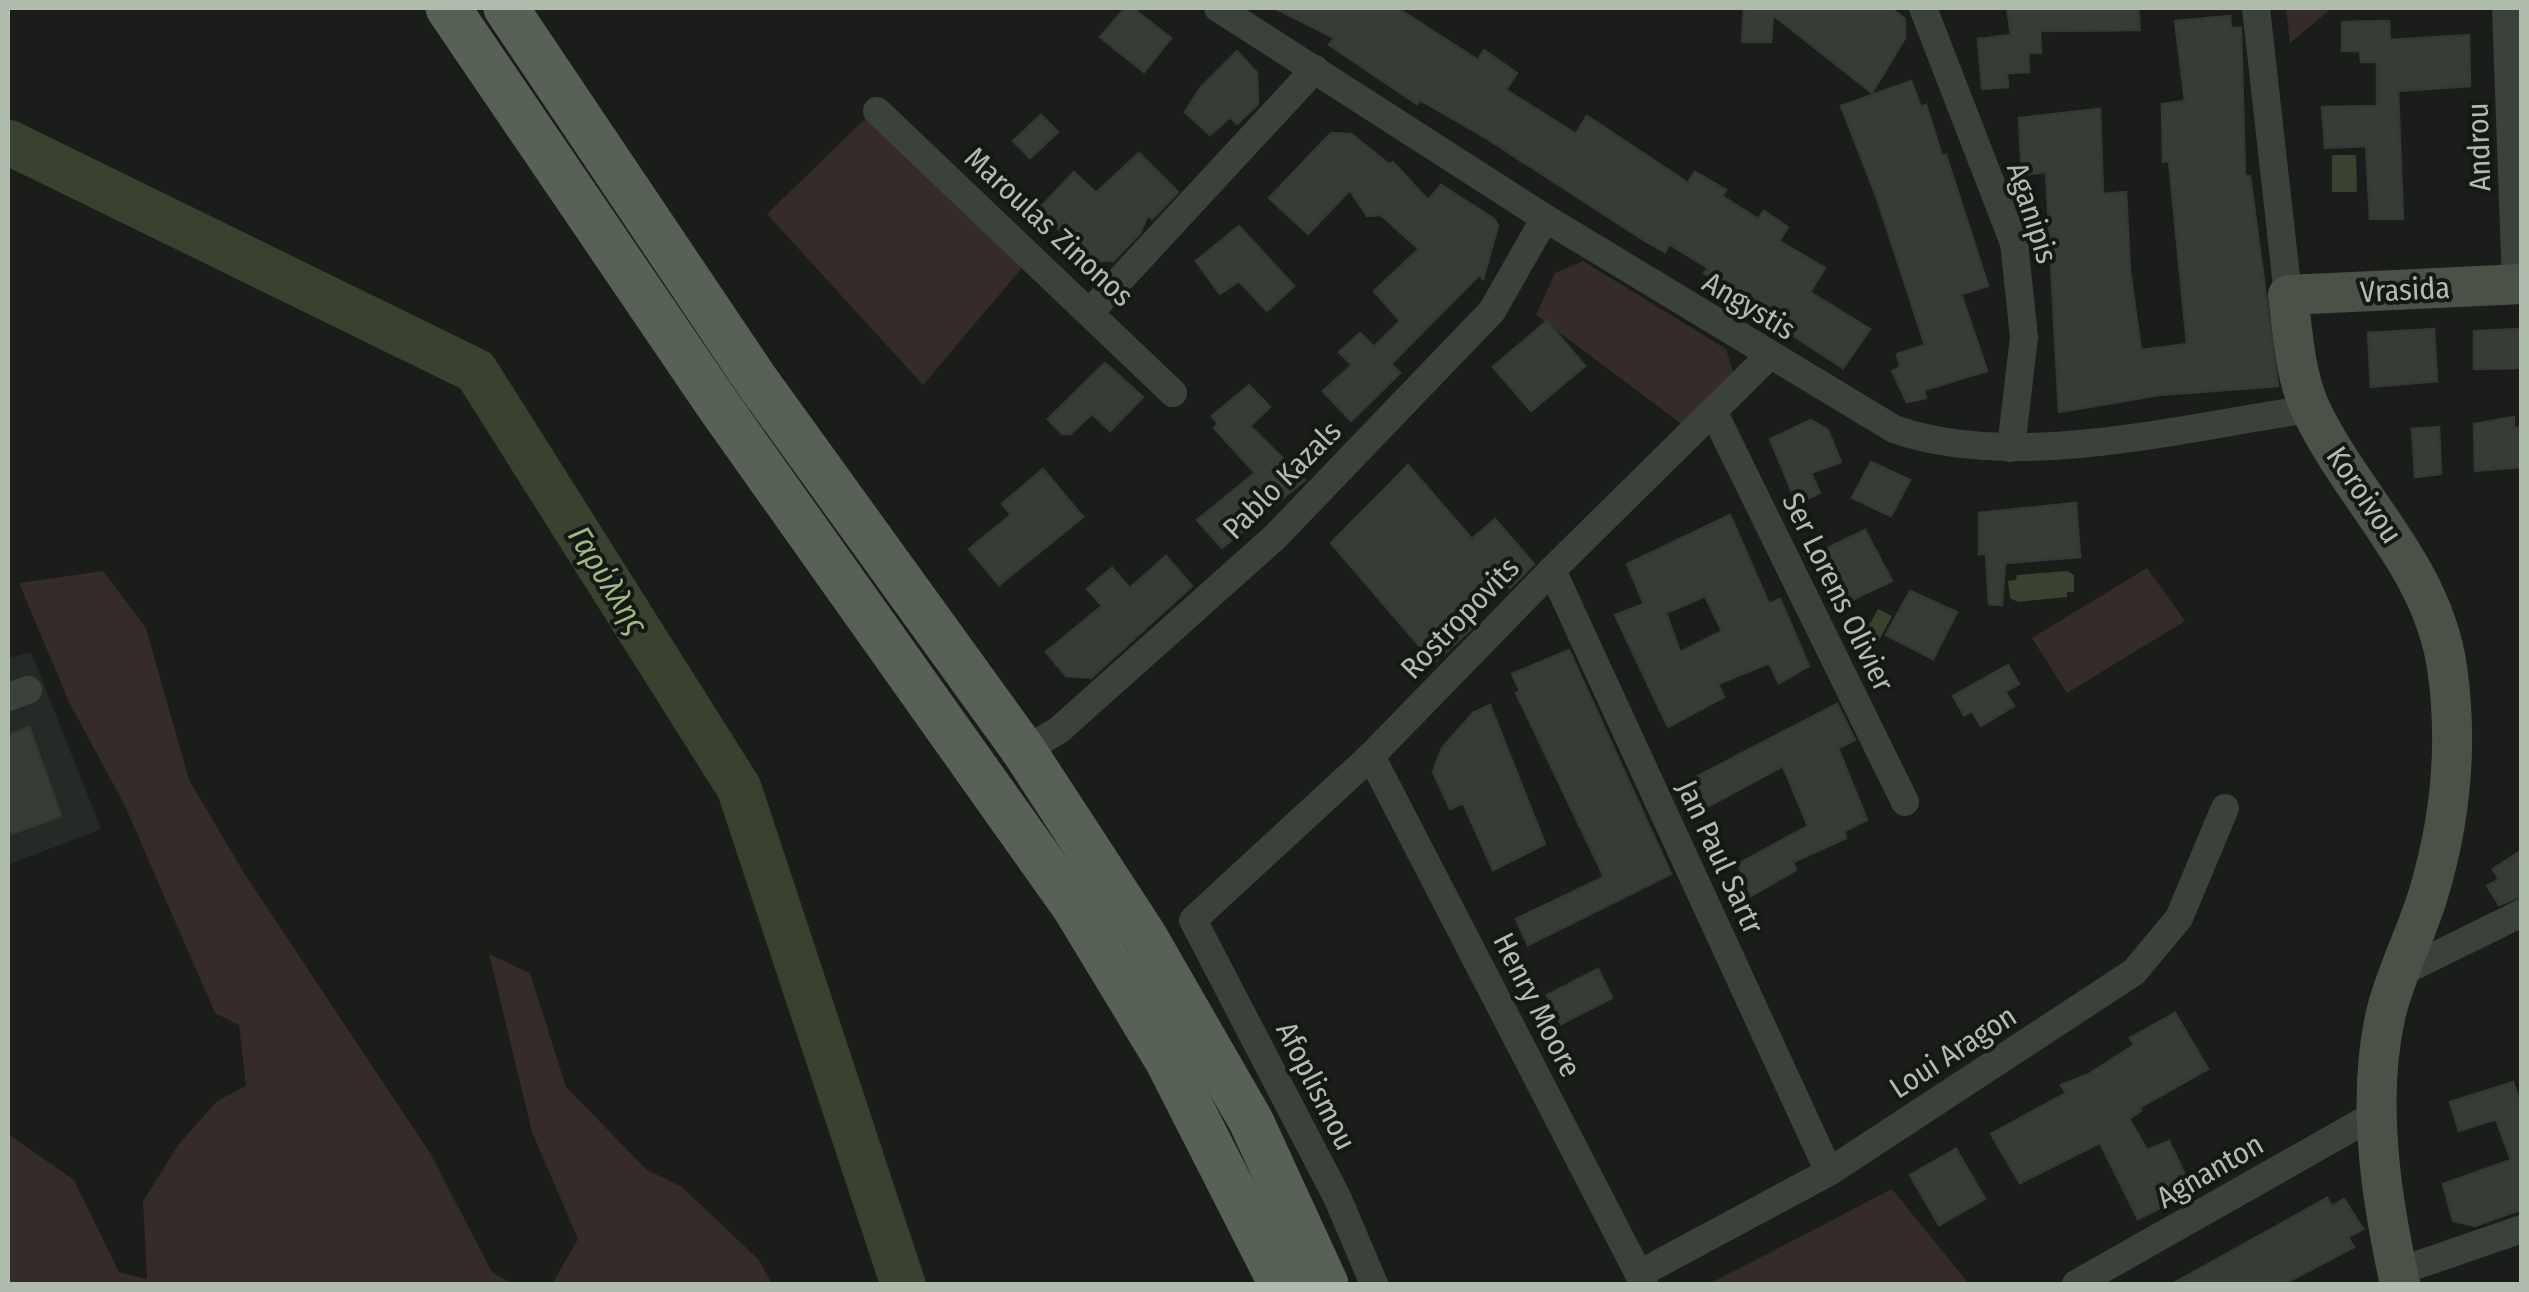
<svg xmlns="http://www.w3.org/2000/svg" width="2529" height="1292" viewBox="0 0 2529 1292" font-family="'Fira Sans Condensed',sans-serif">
	<rect width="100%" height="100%" fill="#1a1d1a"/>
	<!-- built -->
	<path fill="#262a26" d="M31 652 101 829 8 865V658Z"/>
	<!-- green -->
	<g fill="#352b29">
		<path d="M2286 8H2332L2290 43Z"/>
		<path d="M871 113 1026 263 923 385 767 214Z"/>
		<path d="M1583 261 1726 349 1735 378 1683 425 1536 315 1555 273Z"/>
		<path d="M2147 568 2185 621 2067 693 2032 638Z"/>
		<path d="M103 571 146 628 189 780 244 873 430 1153 492 1272 512 1284H8V1134L74 1180 119 1272 147 1279 143 1201 179 1144 217 1101 246 1086 239 1025 215 1013 124 804 69 702 19 583Z"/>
		<path d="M489 954 530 973 566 1087 647 1170 682 1187 759 1260 772 1284H552L578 1239 532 1132Z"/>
		<path d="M1892 1189 1969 1284H1709Z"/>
	</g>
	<!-- water -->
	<g fill="#38422e">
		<path d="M2332 155H2356L2357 192H2332Z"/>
		<path d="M2067 571 2074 575V592H2067V597L2018 602 2010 598 2008 581 2016 580 2017 575Z"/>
		<path d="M1878 609 1892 616 1876 646 1861 640Z"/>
	</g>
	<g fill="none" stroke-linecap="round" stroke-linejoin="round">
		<!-- river -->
		<path stroke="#38422e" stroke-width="45" d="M8 142 476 371 739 788 903 1284"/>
	</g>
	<!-- building -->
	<g fill="#373c37" stroke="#343934" stroke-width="2.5" fill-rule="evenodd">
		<path d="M1125 8H1132L1171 38 1144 72 1100 37Z"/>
		<path d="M1274 8H1397L1478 60 1484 50 1517 73 1506 90 1576 134 1587 116 1688 183 1695 172 1726 190 1722 196 1758 219 1764 211 1788 227 1779 241 1825 268 1810 292 1870 329 1843 368 1754 310 1757 306 1704 273 1708 268 1669 244 1665 252 1645 241 1486 138 1420 100 1417 104 1329 45 1334 38Z"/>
		<path d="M1744 8H1891L1905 19V38L1872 93 1773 15 1771 42H1742Z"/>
		<path d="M2007 8H2138L2140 30 2040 31 2041 53H2028L2029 72 2007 73 2008 87 1982 89 1978 39 2011 35Z"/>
		<path d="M2230 16 2231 28H2241L2245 176H2250L2278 386 2159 395 2059 412 2046 172 2022 175 2019 118 2100 109 2103 194 2126 192 2130 271 2141 350 2187 344 2169 161 2163 162 2162 104 2185 101 2175 21Z"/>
		<path d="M2389 21 2390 40 2469 35 2470 86 2398 91 2403 219H2370L2366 146 2325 148 2322 107 2377 106V62H2361L2360 51H2342V22Z"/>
		<path d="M1237 51 1257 73 1258 104 1237 124 1230 117 1210 135 1185 112 1201 87Z"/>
		<path d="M1911 81 1921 107 1926 105 1942 156 1946 155 1988 286 1961 294 1987 371 1924 390 1926 398 1907 402 1892 371 1900 367 1897 354 1925 345 1877 198 1841 106Z"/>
		<path d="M1041 115 1058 132 1030 158 1013 141Z"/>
		<path d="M1331 133 1351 134 1390 165 1393 162 1428 200 1441 185 1494 219 1498 226 1483 279 1479 275 1391 364 1400 373 1351 421 1323 391 1352 365 1339 352 1360 333 1374 347 1400 321 1374 291 1419 249 1381 215 1367 216 1350 190 1308 234 1269 198Z"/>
		<path d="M1139 153 1178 192 1152 219 1148 215 1140 233 1113 261H1093L1038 210 1074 172 1096 193Z"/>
		<path d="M1239 226 1294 286 1267 311 1239 281 1220 294 1196 261Z"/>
		<path d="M1547 321 1585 366 1531 411 1493 367Z"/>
		<path d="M2434 329 2437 381 2371 387 2368 333Z"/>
		<path d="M2522 329V368L2474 369V331Z"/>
		<path d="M1105 363 1143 397 1110 431 1092 414 1070 434H1062L1048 419Z"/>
		<path d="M1249 385 1270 407 1250 426 1305 480 1222 548 1197 520 1255 473 1214 428 1218 424 1212 416Z"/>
		<path d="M2514 417V428L2522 427V467L2475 471 2474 424Z"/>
		<path d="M1811 420 1828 430 1841 462 1811 473 1820 493 1797 504 1770 439Z"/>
		<path d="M2439 427 2441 474 2415 477 2412 429Z"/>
		<path d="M1871 462 1910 480 1891 516 1852 498Z"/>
		<path d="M1408 465 1472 539 1495 519 1534 564 1510 588 1504 581 1464 615 1474 626 1434 663 1331 543Z"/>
		<path d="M1043 469 1083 517 999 585 969 549 1011 515 1002 504Z"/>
		<path d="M2076 503 2080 557 2005 563 2002 605 1989 604 1986 554H1979V513Z"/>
		<path d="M1730 515 1769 604 1780 599 1809 666 1779 683 1769 663 1718 684 1724 697 1668 727 1615 615 1644 604 1627 564ZM1705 596 1722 631 1680 652 1666 613Z"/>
		<path d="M1865 530 1892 581 1847 602 1821 551Z"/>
		<path d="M1166 556 1192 586 1091 678 1066 676 1046 652 1102 606 1087 589 1112 568 1130 588Z"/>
		<path d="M1910 591 1957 612 1933 659 1886 635Z"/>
		<path d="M1569 650 1671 874 1528 945 1516 919 1604 877 1516 693 1520 691 1512 674Z"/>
		<path d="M2008 665 2019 684 2005 692 2014 706 1981 726 1972 711 1964 715 1953 696Z"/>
		<path d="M1837 704 1855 740 1838 748 1867 820 1844 831 1846 838 1793 862 1796 870 1751 896 1738 864 1808 826 1783 766 1707 807 1694 778Z"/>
		<path d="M1490 705 1545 844 1493 870 1463 803 1450 809 1433 772 1442 748 1473 713Z"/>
		<path d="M29 727 61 816 8 835V735Z"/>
		<path d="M2522 850V896L2499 905 2487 886 2499 879 2493 869Z"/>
		<path d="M1598 969 1612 998 1561 1024 1547 995Z"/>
		<path d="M2175 1013 2208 1069 2139 1108 2141 1111 2129 1119 2147 1150 2169 1141 2193 1192 2138 1219 2100 1143 2020 1183 1991 1134 2066 1093 2061 1085 2089 1074 2134 1045 2130 1038Z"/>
		<path d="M2513 1082 2522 1109V1209L2475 1226 2453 1221 2443 1184 2511 1160 2496 1119 2459 1131 2450 1102Z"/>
		<path d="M1956 1149 1985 1199 1939 1225 1910 1175Z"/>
		<path d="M2327 1198 2332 1206 2344 1199 2363 1229 2348 1237 2354 1247 2284 1284H2172Z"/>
	</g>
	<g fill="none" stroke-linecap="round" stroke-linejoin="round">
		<!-- street -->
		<g stroke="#3b423b" stroke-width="28">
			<path d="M1218 8 1545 218 1894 429C2016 472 2184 427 2310 409"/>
			<path d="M1923 8 2014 243 2024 337 2011 448"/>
			<path d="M2256 8 2288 295"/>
			<path d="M2506 8 2516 284"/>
			<path d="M877 111 1173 393"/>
			<path d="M1091 311 1315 69"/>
			<path d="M1713 411 1905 802"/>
			<path d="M1552 570 1829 1172"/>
			<path d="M8 697 28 690"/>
			<path d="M1024 751 1059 730 1275 537 1492 311 1545 218"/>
			<path d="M1371 756 1644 1284"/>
			<path d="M2400 973 2522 913"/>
			<path d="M2397 1272 2522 1229"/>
			<path d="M1639 1274 1829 1172 2134 972 2179 918 2225 808"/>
			<path d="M1374 1284 1337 1197 1193 920 1371 756 1552 570 1769 356"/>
			<path d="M2076 1284 2376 1114"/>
		</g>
		<!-- secondary -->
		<path stroke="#4a5248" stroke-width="40" d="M2400 1284C2381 1198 2366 1100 2386 1013 2396 972 2417 933 2429 892 2451 818 2458 743 2447 667 2432 567 2356 501 2313 414 2295 379 2293 334 2288 295L2522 284"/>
		<!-- primary -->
		<g stroke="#586156" stroke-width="45">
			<path d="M448 8 718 405 1075 908 1167 1060 1281 1284"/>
			<path d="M506 8 756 380 1024 751 1144 935 1251 1121 1326 1284"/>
		</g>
	</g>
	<g text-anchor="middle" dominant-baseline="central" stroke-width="8" stroke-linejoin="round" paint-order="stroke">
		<!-- street labels -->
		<g font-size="30" fill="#b0bdac" stroke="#151815">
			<text transform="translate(2479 147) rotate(-92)">Androu</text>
			<text transform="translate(2032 213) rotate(72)">Aganipis</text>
			<text transform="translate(1049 227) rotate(43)">Maroulas Zinonos</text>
			<text transform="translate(2405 290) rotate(-3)">Vrasida</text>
			<text transform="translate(1749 306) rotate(31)">Angystis</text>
			<text transform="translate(1282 480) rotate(-45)">Pablo Kazals</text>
			<text transform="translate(2364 495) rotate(56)">Koroivou</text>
			<text transform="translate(1838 592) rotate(64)">Ser Lorens Olivier</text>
			<text transform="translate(1460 618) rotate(-46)">Rostropovits</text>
			<text transform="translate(1720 857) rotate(65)">Jan Paul Sartr</text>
			<text transform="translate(1537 1005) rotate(63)">Henry Moore</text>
			<text transform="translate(1953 1052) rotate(-33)">Loui Aragon</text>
			<text transform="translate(1316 1086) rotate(63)">Afoplismou</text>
			<text transform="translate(2210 1171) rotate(-30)">Agnanton</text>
		</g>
		<!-- water labels -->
		<g font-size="32" font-style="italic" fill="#9db981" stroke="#151815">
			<text transform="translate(608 580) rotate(58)">Γαρύλλης</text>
		</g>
	</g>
	<!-- border -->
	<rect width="2529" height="1292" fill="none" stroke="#b0bdac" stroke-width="20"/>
</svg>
